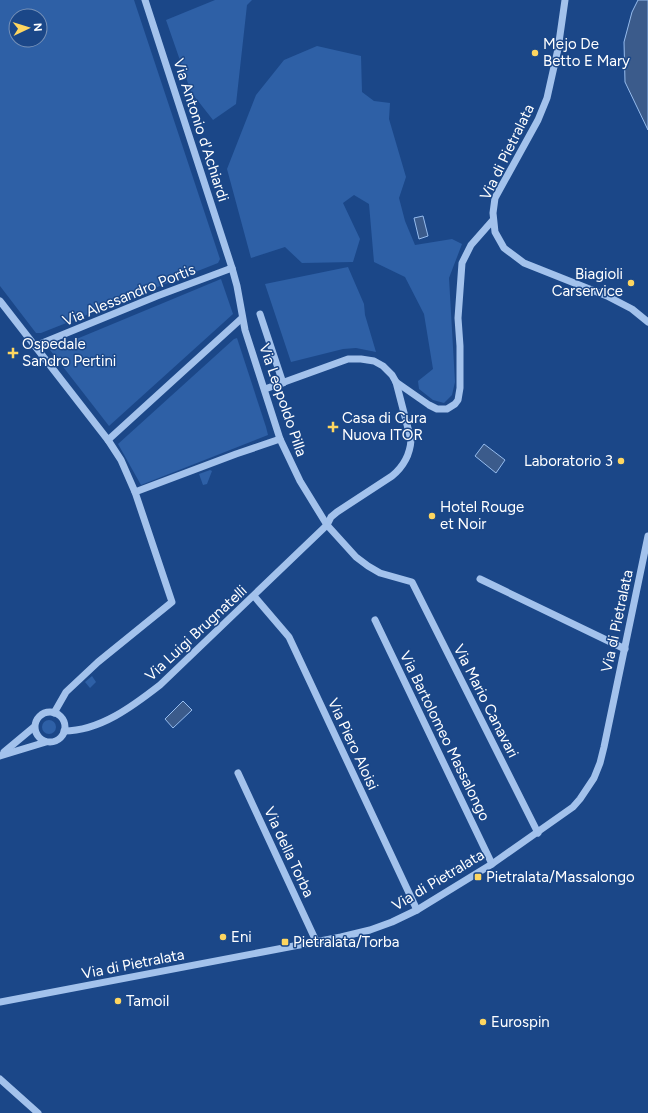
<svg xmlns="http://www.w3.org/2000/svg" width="648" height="1113" viewBox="0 0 648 1113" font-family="Figtree,sans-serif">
	<rect width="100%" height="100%" fill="#1b4788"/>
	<!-- green -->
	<g fill="#2e60a6" fill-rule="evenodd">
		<path d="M0 0H134L220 259 218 263 41 333H36L0 286ZM16 16H40V40H16Z"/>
		<path d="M215 0H252L247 5 236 104 213 120 191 92 166 20Z"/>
		<path d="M317 46 361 56 362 92 374 101 390 103 389 119 406 177 399 198 405 221 415 245 452 239 462 244 449 278 455 382 452 395 444 403 433 400 419 389 418 381 433 369 424 314 405 277 374 262 369 204 354 195 343 203 360 239 353 262 302 263 285 247 251 258 227 169 256 95 284 60Z"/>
		<path d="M348 267 364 304 365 315 376 352 356 348 343 349 291 362 265 284Z"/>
		<path d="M221 279 233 314 109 426 50 350Z"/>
		<path d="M237 338 266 427 268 435 141 485 118 444 234 339Z"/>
		<path d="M210 470 212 471 207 484 203 485 199 474Z"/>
		<path d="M92 676 96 682 90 688 85 682Z"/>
		<circle cx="49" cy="727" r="7"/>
	</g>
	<!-- water -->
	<g fill="#3b5b8b" stroke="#96bcee">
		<path d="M638 0H648V130L625 82 624 42 632 12Z"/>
		<path d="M423 216 428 236 419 239 414 218Z"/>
		<path d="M484 444 505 460 496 473 475 456Z"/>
		<path d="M183 701 192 710 173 728 165 719Z"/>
	</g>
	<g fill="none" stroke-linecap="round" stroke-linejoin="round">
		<!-- minor -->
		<g stroke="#a3c2ec" stroke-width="7">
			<path d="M145 0 232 268 237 286 245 330 280 439 300 481 327 525 356 557 368 566 380 573 412 582 538 833"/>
			<path d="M565 0 558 49 547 98 538 120 495 198 493 213 495 232 504 248 524 263 607 296 632 309 648 322"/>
			<path d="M0 301 108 440 242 318"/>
			<path d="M260 314 283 383"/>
			<path d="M35 346 157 296 232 268"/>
			<path d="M396 382 429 405 437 409H447L455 404 458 400 460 388V346L458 318 462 263 471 245 493 220"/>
			<path d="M135 492 236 454 280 439"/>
			<path d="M480 579 625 649"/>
			<path d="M254 596 289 637 417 910"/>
			<path d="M375 620 492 864"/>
			<circle cx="50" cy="727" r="15"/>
			<path d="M54 713 66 692 98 662 172 602 135 492 121 460 108 440"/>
			<path d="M64 731C100 731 133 706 160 685L327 525 331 517 337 512 392 476C403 467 410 455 411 440L396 382 392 375 383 366 374 361 361 359H348L265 389"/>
			<path d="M4 752 34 727"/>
			<path d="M0 756 46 742"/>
			<path d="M238 773 316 941"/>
			<path d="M0 1002 341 937 370 930 392 922 417 910 492 864 573 807 580 799 594 778 600 763 604 747 648 536"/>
			<path d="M0 1079 38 1113"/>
		</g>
	</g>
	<!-- markers -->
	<g fill="#fed660" stroke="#1b4788" stroke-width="1.5">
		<circle cx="535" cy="53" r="4"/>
		<circle cx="631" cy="283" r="4"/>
		<path d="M11 347h4v4h4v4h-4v4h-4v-4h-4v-4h4z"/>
		<path d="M331 421h4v4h4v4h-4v4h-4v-4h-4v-4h4z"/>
		<circle cx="621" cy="461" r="4"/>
		<circle cx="432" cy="516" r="4"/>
		<rect x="474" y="873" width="8" height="8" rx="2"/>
		<circle cx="223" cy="937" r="4"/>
		<rect x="281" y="938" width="8" height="8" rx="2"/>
		<circle cx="118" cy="1001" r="4"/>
		<circle cx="483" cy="1022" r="4"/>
	</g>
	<g text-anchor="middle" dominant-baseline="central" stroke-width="3" stroke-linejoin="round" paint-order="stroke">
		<!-- poi labels -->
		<g font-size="15" fill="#fff" stroke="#1b4788" text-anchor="start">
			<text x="543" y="44">Mejo De<tspan x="543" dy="17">Betto E Mary</tspan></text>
			<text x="623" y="274" text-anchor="end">Biagioli<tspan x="623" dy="17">Carservice</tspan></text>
			<text x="22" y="344">Ospedale<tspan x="22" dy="17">Sandro Pertini</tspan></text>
			<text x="342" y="418">Casa di Cura<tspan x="342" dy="17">Nuova ITOR</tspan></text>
			<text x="613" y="461" text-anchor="end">Laboratorio 3</text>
			<text x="440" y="507">Hotel Rouge<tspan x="440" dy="17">et Noir</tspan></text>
			<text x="486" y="877">Pietralata/Massalongo</text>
			<text x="231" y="937">Eni</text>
			<text x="293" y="942">Pietralata/Torba</text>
			<text x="126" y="1001">Tamoil</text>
			<text x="491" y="1022">Eurospin</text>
		</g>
		<!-- street labels -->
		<g font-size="15" fill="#fff" stroke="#1b4788">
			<text transform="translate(201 130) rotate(72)">Via Antonio d'Achiardi</text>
			<text transform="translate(507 152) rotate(-64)">Via di Pietralata</text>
			<text transform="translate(129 295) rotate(-22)">Via Alessandro Portis</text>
			<text transform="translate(283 400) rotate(71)">Via Leopoldo Pilla</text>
			<text transform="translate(617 621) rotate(-78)">Via di Pietralata</text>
			<text transform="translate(196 633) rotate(-43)">Via Luigi Brugnatelli</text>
			<text transform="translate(486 701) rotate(63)">Via Mario Canavari</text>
			<text transform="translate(445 736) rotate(64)">Via Bartolomeo Massalongo</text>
			<text transform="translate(353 744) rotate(65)">Via Piero Aloisi</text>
			<text transform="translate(289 852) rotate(65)">Via della Torba</text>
			<text transform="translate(438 880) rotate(-31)">Via di Pietralata</text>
			<text transform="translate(133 964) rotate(-11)">Via di Pietralata</text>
		</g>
	</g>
	<!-- north arrow -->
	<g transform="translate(28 28) rotate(86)"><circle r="19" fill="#1b4788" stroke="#7691b8"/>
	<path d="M0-3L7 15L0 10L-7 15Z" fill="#fed660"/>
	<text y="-6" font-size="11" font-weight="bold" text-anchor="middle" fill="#ffffff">N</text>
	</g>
</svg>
